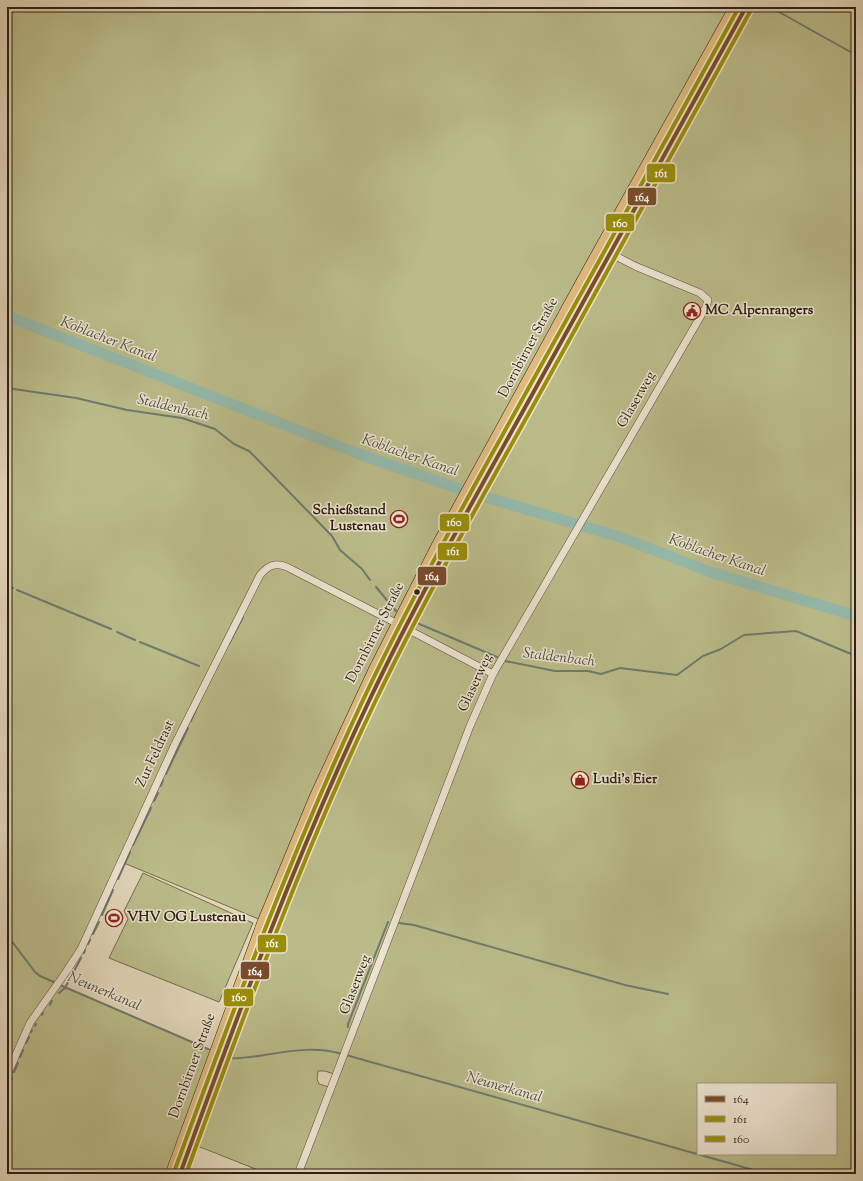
<svg xmlns="http://www.w3.org/2000/svg" width="863" height="1181" viewBox="0 0 863 1181" font-family="'Sorts Mill Goudy',serif">
	<rect width="100%" height="100%" fill="#e1d5b8"/>
	<filter id="stains"><feTurbulence type="fractalNoise" baseFrequency=".005" numOctaves="4"/><feColorMatrix values="0 0 0 0 .2 0 0 0 0 .09 0 0 0 0 .02 0 0 0 .5 -.17"/></filter>
	<radialGradient id="worn" r=".72"><stop offset=".6" stop-color="#630" stop-opacity="0"/><stop offset="1" stop-color="#630" stop-opacity=".3"/></radialGradient>
	<!-- green -->
	<g fill="#babb89" stroke="#746d4e" fill-rule="evenodd">
		<path d="M7 7H856V1174H300L344 1059 339 1057 334 1074 325 1071H318L317 1079 319 1084 329 1087 295 1174H268L195 1145 268 923 124 863 73 958 23 1030 7 1068V319L276 426 479 499 482 494 282 421 7 313ZM698 1084H836V1154H698Z"/>
		<path d="M143 873 253 923 219 1002 109 958 128 919 124 911Z"/>
		<path d="M60 985 211 1050 167 1174H7V1080L26 1035Z"/>
	</g>
	<g fill="none" stroke-linecap="round" stroke-linejoin="round">
		<!-- stream -->
		<g stroke="#6c7b6e" stroke-width="2">
			<path d="M770 7 856 55"/>
			<path d="M7 388 76 398 127 410 182 418 215 429 234 444 249 451 257 459 332 536 340 550 362 569 370 580"/>
			<path d="M7 586 13 588"/>
			<path d="M376 587 396 611"/>
			<path d="M17 590 111 629"/>
			<path d="M417 623 497 657"/>
			<path d="M117 632 135 640"/>
			<path d="M140 642 199 666"/>
			<path d="M229 644 243 617"/>
			<path d="M505 661 555 671H588L601 674 620 668 677 675 703 656 721 649 744 635 796 631 856 656"/>
			<path d="M191 721 199 703"/>
			<path d="M166 774 188 728"/>
			<path d="M161 786 163 780"/>
			<path d="M154 801 158 793"/>
			<path d="M133 845 151 808"/>
			<path d="M118 879 130 852"/>
			<path d="M102 915 113 890"/>
			<path d="M399 923 414 925 625 985 668 994"/>
			<path d="M93 934 99 922"/>
			<path d="M7 935 35 972 40 976 56 983"/>
			<path d="M88 944 90 940"/>
			<path d="M84 953 85 950"/>
			<path d="M60 985 208 1049"/>
			<path d="M59 993 65 988 81 958"/>
			<path d="M50 1005 52 1001"/>
			<path d="M42 1015 43 1013"/>
			<path d="M35 1026 36 1024"/>
			<path d="M348 1027V1024L388 922"/>
			<path d="M31 1032 32 1030"/>
			<path d="M26 1043 29 1037"/>
			<path d="M346 1055 768 1174"/>
			<path d="M20 1057 23 1050"/>
			<path d="M231 1058C244 1059 257 1056 271 1054 294 1050 319 1047 342 1054"/>
			<path d="M14 1072 18 1063"/>
			<path d="M8 1088 12 1078"/>
		</g>
		<!-- river -->
		<path stroke="#95b9ab" stroke-width="11" d="M7 316 356 453 472 493 623 538 710 572 856 616"/>
		<defs>
			<g id="minor">
				<path d="M411 631 493 674"/>
				<path d="M7 1075 30 1023 66 972 81 949 175 744 260 575C268 566 274 562 287 567L392 621"/>
				<path d="M298 1174 470 726 493 674 706 307 708 300 700 293 635 266 600 248"/>
			</g>
			<g id="primary">
				<path d="M171 1174 263 922 315 797 374 670 437 546 591 265 735 7"/>
				<path d="M180 1174C238 1014 296 855 369 701 426 581 493 466 557 350 621 236 683 121 746 7"/>
			</g>
		</defs>
		<!-- minor casing -->
		<use href="#minor" stroke="#5c4c3c" stroke-width="8"/>
		<!-- primary casing -->
		<use href="#primary" stroke="#2f1f12" stroke-width="12"/>
		<!-- minor -->
		<use href="#minor" stroke="#ece4d1" stroke-width="7"/>
		<!-- primary -->
		<use href="#primary" stroke="#e0ba7c" stroke-width="11"/>
		<defs>
			<path id="bus-1" d="M180 1174C238 1014 296 855 369 701 420 593 480 489 538 384 608 259 677 133 746 7"/>
			<path id="bus-2" d="M186 1174C244 1015 302 855 375 702 426 595 486 491 544 386 613 261 682 135 751 10"/>
			<path id="bus-3" d="M174 1172C232 1013 291 853 363 700 413 594 471 492 528 389 599 262 669 134 739 7"/>
		</defs>
		<!-- bus-1 casing -->
		<use href="#bus-1" stroke="#ece4d1" stroke-width="7"/>
		<!-- bus-2 casing -->
		<use href="#bus-2" stroke="#ece4d1" stroke-width="7"/>
		<!-- bus-3 casing -->
		<use href="#bus-3" stroke="#ece4d1" stroke-width="7"/>
		<!-- bus-1 -->
		<use href="#bus-1" stroke="#7a4b2a" stroke-width="4"/>
		<!-- bus-2 -->
		<use href="#bus-2" stroke="#9a8e08" stroke-width="4"/>
		<!-- bus-3 -->
		<use href="#bus-3" stroke="#9a8e08" stroke-width="4"/>
	</g>
	<!-- icons -->
	<defs>
		<symbol id="civic-ring" viewBox="-11 -11 22 22"><circle r="9.5" fill="#ece4d1" stroke="#8f2418" stroke-width="1.5"/><path d="M-.6-6.5H3V-4.5H.6V-3L4-1V1h2V6H-6V1h2V-1L-.6-3ZM-1.2 2.5V6h2.4V2.5Z" fill="#8f2418"/></symbol>
		<symbol id="stadium-ring" viewBox="-11 -11 22 22"><circle r="9.5" fill="#ece4d1" stroke="#8f2418" stroke-width="1.5"/><path d="M0-5a6.5 5 0 1 0 0 10a6.5 5 0 1 0 0-10ZM-3.5-1.8h7v3.6h-7Z" fill="#8f2418"/></symbol>
		<symbol id="shop-ring" viewBox="-11 -11 22 22"><circle r="9.5" fill="#ece4d1" stroke="#8f2418" stroke-width="1.5"/><path d="M-5-2.5h2.3a2.7 3.5 0 0 1 5.4 0H5L5.5 6h-11ZM-1.5-2.5h3a1.5 2.3 0 0 0-3 0Z" fill="#8f2418"/></symbol>
	</defs>
	<g fill-rule="evenodd">
		<use href="#civic-ring" x="682" y="301" width="20" height="20"/>
		<use href="#stadium-ring" x="389" y="509" width="20" height="20"/>
		<use href="#shop-ring" x="570" y="770" width="20" height="20"/>
		<use href="#stadium-ring" x="104" y="908" width="20" height="20"/>
	</g>
	<!-- markers -->
	<circle fill="#2f1f12" stroke="#ece4d1" stroke-width="1.5" cx="417" cy="592" r="3.5"/>
	<g text-anchor="middle" dominant-baseline="central" stroke-width="3" stroke-linejoin="round" paint-order="stroke">
		<!-- poi labels -->
		<g font-size="14" font-weight="bold" fill="#2f1f12" stroke="#ece4d1" text-anchor="start">
			<text x="705" y="311">MC Alpenrangers</text>
			<text x="386" y="511" text-anchor="end">Schießstand<tspan x="386" dy="16">Lustenau</tspan></text>
			<text x="593" y="780">Ludi's Eier</text>
			<text x="127" y="918">VHV OG Lustenau</text>
		</g>
		<!-- street labels -->
		<g font-size="14" fill="#2f1f12" stroke="#ece4d1">
			<text transform="translate(529 348) rotate(-62)">Dornbirner Straße</text>
			<text transform="translate(637 400) rotate(-60)">Glaserweg</text>
			<text transform="translate(376 633) rotate(-63)">Dornbirner Straße</text>
			<text transform="translate(476 683) rotate(-65)">Glaserweg</text>
			<text transform="translate(156 754) rotate(-65)">Zur Feldrast</text>
			<text transform="translate(356 985) rotate(-69)">Glaserweg</text>
			<text transform="translate(193 1066) rotate(-70)">Dornbirner Straße</text>
		</g>
		<!-- water labels -->
		<g font-size="15" font-style="italic" fill="#4e4d40" stroke="#ece4d1">
			<text transform="translate(108 340) rotate(21)">Koblacher Kanal</text>
			<text transform="translate(173 408) rotate(13)">Staldenbach</text>
			<text transform="translate(410 456) rotate(19)">Koblacher Kanal</text>
			<text transform="translate(717 556) rotate(19)">Koblacher Kanal</text>
			<text transform="translate(559 658) rotate(7)">Staldenbach</text>
			<text transform="translate(104 992) rotate(23)">Neunerkanal</text>
			<text transform="translate(504 1088) rotate(16)">Neunerkanal</text>
		</g>
	</g>
	<g stroke="#ece4d1" stroke-width="1.5">
		<rect x="646" y="163" width="30" height="20" rx="4" fill="#9a8e08"/>
		<rect x="627" y="187" width="30" height="19" rx="4" fill="#7a4b2a"/>
		<rect x="605" y="213" width="30" height="19" rx="4" fill="#9a8e08"/>
		<rect x="439" y="513" width="31" height="19" rx="4" fill="#9a8e08"/>
		<rect x="437" y="542" width="31" height="19" rx="4" fill="#9a8e08"/>
		<rect x="417" y="566" width="30" height="20" rx="4" fill="#7a4b2a"/>
		<rect x="257" y="934" width="30" height="19" rx="4" fill="#9a8e08"/>
		<rect x="240" y="961" width="30" height="19" rx="4" fill="#7a4b2a"/>
		<rect x="223" y="988" width="31" height="19" rx="4" fill="#9a8e08"/>
	</g>
	<g font-size="11" text-anchor="middle" font-weight="bold" fill="#fff">
		<text x="661" y="177">161</text>
		<text x="642" y="201">164</text>
		<text x="620" y="227">160</text>
		<text x="454" y="526">160</text>
		<text x="453" y="555">161</text>
		<text x="432" y="580">164</text>
		<text x="272" y="947">161</text>
		<text x="255" y="975">164</text>
		<text x="239" y="1001">160</text>
	</g>
	<!-- margin -->
	<rect width="863" height="1181" fill="none" stroke="#e1d5b8" stroke-width="24"/>
	<rect x="8" y="8" width="847" height="1165" fill="none" stroke="#2f1f12" stroke-width="2"/>
	<rect x="12" y="12" width="839" height="1157" fill="none" stroke="#2f1f12"/>
	<!-- legend -->
	<rect x="697" y="1083" width="140" height="72" fill="#ece4d1" stroke="#a09585"/>
	<rect x="705" y="1096" width="20" height="6" fill="#7a4b2a" stroke="#a09585"/>
	<text x="733" y="1103" font-size="12" fill="#2f1f12">164</text>
	<rect x="705" y="1116" width="20" height="6" fill="#9a8e08" stroke="#a09585"/>
	<text x="733" y="1123" font-size="12" fill="#2f1f12">161</text>
	<rect x="705" y="1136" width="20" height="6" fill="#9a8e08" stroke="#a09585"/>
	<text x="733" y="1143" font-size="12" fill="#2f1f12">160</text>
	<rect width="100%" height="100%" filter="url(#stains)"/>
	<rect width="100%" height="100%" fill="url(#worn)"/>
</svg>
